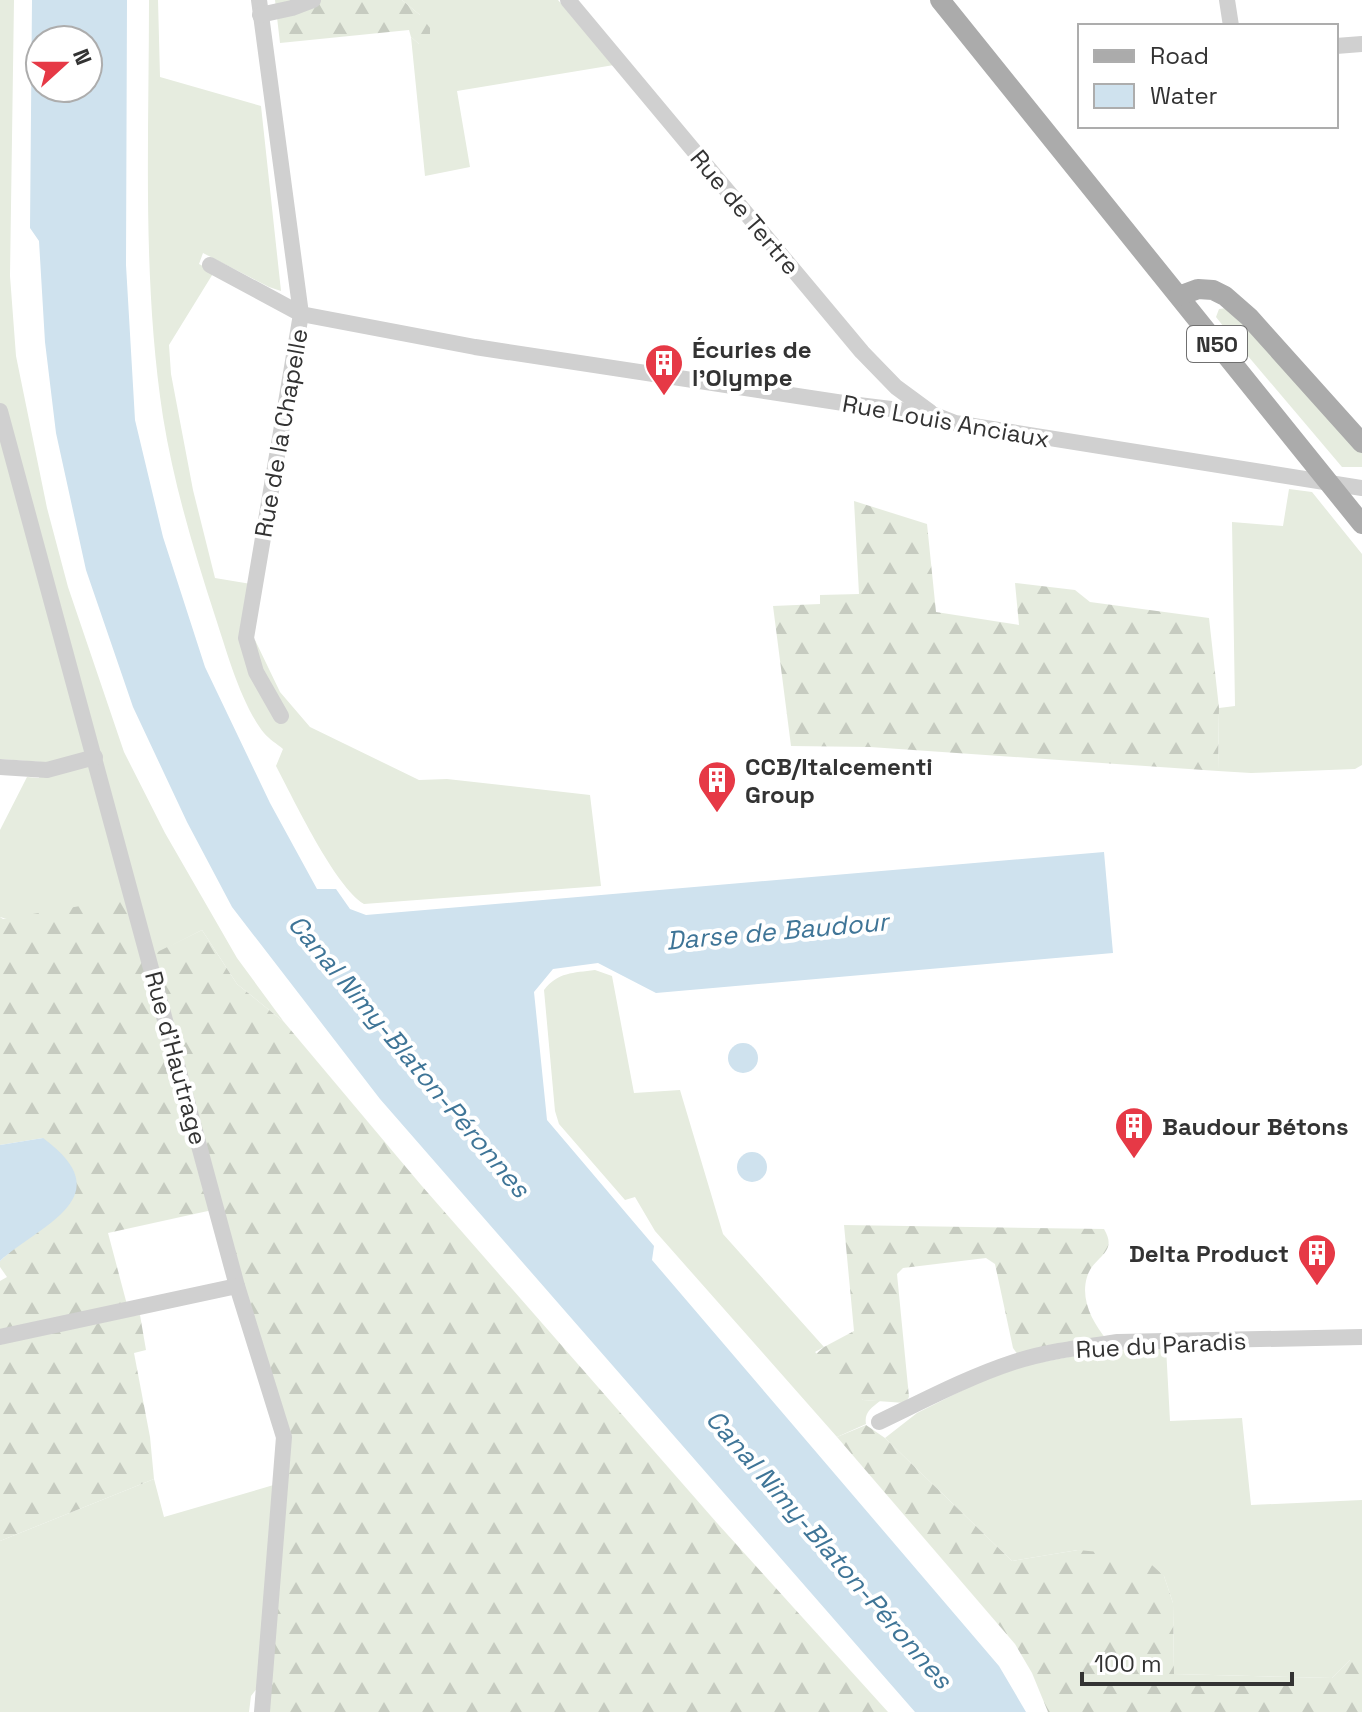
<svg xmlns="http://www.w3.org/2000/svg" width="1362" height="1712" viewBox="0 0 1362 1712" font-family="'Space Grotesk',sans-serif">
	<defs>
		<pattern id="forest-firs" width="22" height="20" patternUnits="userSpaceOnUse" patternTransform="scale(2)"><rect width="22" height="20" fill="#e6ecdf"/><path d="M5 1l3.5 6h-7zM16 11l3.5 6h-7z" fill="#c6cbc0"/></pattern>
	</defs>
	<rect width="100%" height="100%" fill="#fff"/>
	<!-- grass -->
	<g fill="#e6ecdf">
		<path d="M0 0H14L10 276 16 356 47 508 68 587 124 752 165 833 237 958 284 1022 237 984 202 930 145 959 0 917V830L27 777 39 778 41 762 0 759Z"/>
		<path d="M149 0H158L160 77 261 106 281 291 269 287 203 253 199 264 214 272 169 345 171 374 193 490 215 578 251 584 244 638 255 640 280 692 310 727 419 780 447 779 590 795 601 886 364 904C335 887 293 798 276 766L283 749C277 744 269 739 264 733 241 704 227 652 215 616 194 551 174 485 163 417 142 280 149 139 149 0Z"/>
		<path d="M402 0H558L614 65 457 91 470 167 425 176 411 37 419 44 420 15Z"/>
		<path d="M1227 308 1362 451V467H1342L1231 336 1216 317 1219 309Z"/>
		<path d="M1289 489 1312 492 1362 554V765L1355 769 1251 773 1218 771 1219 708 1235 706 1232 522 1283 526Z"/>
		<path d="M595 970 612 976 634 1093 680 1090 723 1234 824 1347 815 1352 863 1400 880 1401C871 1408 864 1413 866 1424L837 1437 655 1231 635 1197 625 1200 559 1124 555 1111 544 990C558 972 573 973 595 970Z"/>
		<path d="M1166 1347 1170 1421 1242 1418 1251 1505 1362 1500V1660H1350L1332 1678 1174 1674 1173 1603 1164 1576 1078 1550 1012 1561 885 1438 917 1413 1005 1369 1116 1348Z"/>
		<path d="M154 1479 164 1517 277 1484 258 1687 251 1696 249 1712H0V1541Z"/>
	</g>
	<!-- forest -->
	<g fill="url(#forest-firs)">
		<path d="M275 0H402L420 15 430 28V41L419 44 411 37 409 30 280 43Z"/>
		<path d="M854 501 927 524 936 612 1019 625 1015 583 1075 590 1090 602 1209 618 1219 708 1218 771 870 747 791 746 773 606 820 604V595L859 594Z"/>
		<path d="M128 898 145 958 202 930 237 984 284 1022 421 1185 717 1523 888 1712H262L284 1451 217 1209 108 1233 130 1316 140 1315 146 1350 134 1353 150 1437 154 1479 0 1541V1281L7 1277 0 1267V1261L10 1252 43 1138 0 1145V917L3 919Z"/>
		<path d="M844 1225 1104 1229C1119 1254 1093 1256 1087 1277 1080 1300 1093 1323 1107 1340L1018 1355 1013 1348 995 1264 986 1258 903 1268 897 1274 909 1397 905 1403 863 1400 813 1369 810 1359 824 1347 854 1331Z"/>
		<path d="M866 1425 885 1438 1012 1561 1078 1550 1142 1556 1164 1576 1173 1603 1174 1674 1332 1678 1350 1660H1362V1712H1048L1032 1673 1015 1644 837 1437Z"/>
	</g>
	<!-- water -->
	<g fill="#cfe2ee" fill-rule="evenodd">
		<path d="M32 0H127L126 265 135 420 163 537 205 667 270 803 317 889H336L350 909 366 915 1104 852 1113 953 656 993 598 963 553 969 534 992 547 1120 654 1246 652 1260 999 1666 1026 1712H915L380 1099 232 907 187 822 133 707 86 570 56 433 45 342 39 241 30 228ZM40 40H88V88H40Z"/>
		<circle cx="743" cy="1058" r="15"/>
		<path d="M43 1138C123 1197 41 1224 0 1261V1145Z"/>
		<circle cx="752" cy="1167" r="15"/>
	</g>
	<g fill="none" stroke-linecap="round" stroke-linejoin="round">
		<!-- minor -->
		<g stroke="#d0d0d0" stroke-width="16">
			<path d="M259 0 301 314 246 638 256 672 281 716"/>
			<path d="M568 0 862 352 896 387 930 412"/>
			<path d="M1227 0 1231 26"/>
			<path d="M260 15 292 8 313 0"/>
			<path d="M1336 46 1362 44"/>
			<path d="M210 265 301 314 475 347 850 404 932 414 955 423 1362 488"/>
			<path d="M0 411 237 1286 284 1437 262 1712"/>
			<path d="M0 767 47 770 95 757"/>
			<path d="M0 1337 237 1286"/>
			<path d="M879 1422C923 1401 968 1377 1014 1362 1048 1351 1083 1347 1118 1342L1362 1337"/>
		</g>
		<!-- major -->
		<g stroke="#ababab" stroke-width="20">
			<path d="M940 0 1362 524"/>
			<path d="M1179 296 1198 289 1213 290 1225 296 1249 317 1362 443"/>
		</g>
	</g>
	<!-- icons -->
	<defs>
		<symbol id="building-pin" viewBox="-11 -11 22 30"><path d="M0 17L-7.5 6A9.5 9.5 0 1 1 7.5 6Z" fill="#e63946" stroke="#fff"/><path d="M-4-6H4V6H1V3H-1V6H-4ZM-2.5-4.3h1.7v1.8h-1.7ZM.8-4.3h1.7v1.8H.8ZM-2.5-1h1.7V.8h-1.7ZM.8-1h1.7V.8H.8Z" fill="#fff"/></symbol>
	</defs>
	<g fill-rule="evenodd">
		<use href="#building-pin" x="642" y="341" width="44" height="60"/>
		<use href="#building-pin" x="695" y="758" width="44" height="60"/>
		<use href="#building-pin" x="1112" y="1104" width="44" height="60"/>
		<use href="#building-pin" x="1295" y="1231" width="44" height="60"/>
	</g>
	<g text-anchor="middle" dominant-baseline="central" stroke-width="8" stroke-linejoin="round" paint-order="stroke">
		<!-- shield labels -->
		<rect fill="#fff" stroke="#707070" stroke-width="2" x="1187" y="326" width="60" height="36" rx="6"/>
		<g font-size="22" font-weight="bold" fill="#333">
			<text x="1217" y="344">N50</text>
		</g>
		<!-- street labels -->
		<g font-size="24" fill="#333" stroke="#fff">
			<text transform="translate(745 212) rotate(50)">Rue de Tertre</text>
			<text transform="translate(946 421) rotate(10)">Rue Louis Anciaux</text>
			<text transform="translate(281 433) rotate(-80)">Rue de la Chapelle</text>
			<text transform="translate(176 1058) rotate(75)">Rue d'Hautrage</text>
			<text transform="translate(1161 1345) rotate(-3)">Rue du Paradis</text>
		</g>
		<!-- poi labels -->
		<g font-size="24" font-weight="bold" fill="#333" stroke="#fff" text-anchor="start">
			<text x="692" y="349">Écuries de<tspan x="692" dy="28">l'Olympe</tspan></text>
			<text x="745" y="766">CCB/Italcementi<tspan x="745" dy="28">Group</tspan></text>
			<text x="1162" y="1126">Baudour Bétons</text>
			<text x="1289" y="1253" text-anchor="end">Delta Product</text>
		</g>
		<!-- water labels -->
		<g font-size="26" font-style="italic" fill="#3f7597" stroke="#fff">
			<text transform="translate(777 931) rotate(-5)">Darse de Baudour</text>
			<text transform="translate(409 1056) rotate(50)">Canal Nimy-Blaton-Péronnes</text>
			<text transform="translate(829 1549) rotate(49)">Canal Nimy-Blaton-Péronnes</text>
		</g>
	</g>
	<!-- legend -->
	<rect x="1078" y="24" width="260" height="104" fill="#ffffff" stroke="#adadad" stroke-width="2"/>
	<rect x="1094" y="50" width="40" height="12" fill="#ababab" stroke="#adadad" stroke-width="2"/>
	<text x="1150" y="64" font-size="24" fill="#333333">Road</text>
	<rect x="1094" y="84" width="40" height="24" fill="#cfe2ee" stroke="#adadad" stroke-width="2"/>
	<text x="1150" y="104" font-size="24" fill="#333333">Water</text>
	<!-- north arrow -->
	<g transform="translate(64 64) rotate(69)"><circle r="38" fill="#ffffff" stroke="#adadad" stroke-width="2"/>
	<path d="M0-6L14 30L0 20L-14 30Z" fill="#e63946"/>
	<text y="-12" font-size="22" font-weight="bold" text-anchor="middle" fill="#333333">N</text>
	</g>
	<!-- scale -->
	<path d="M1082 1672v12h210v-12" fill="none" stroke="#333333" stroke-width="4"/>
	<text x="1094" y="1672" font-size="24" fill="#333333" stroke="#ffffff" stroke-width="6" paint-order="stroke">100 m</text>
</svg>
